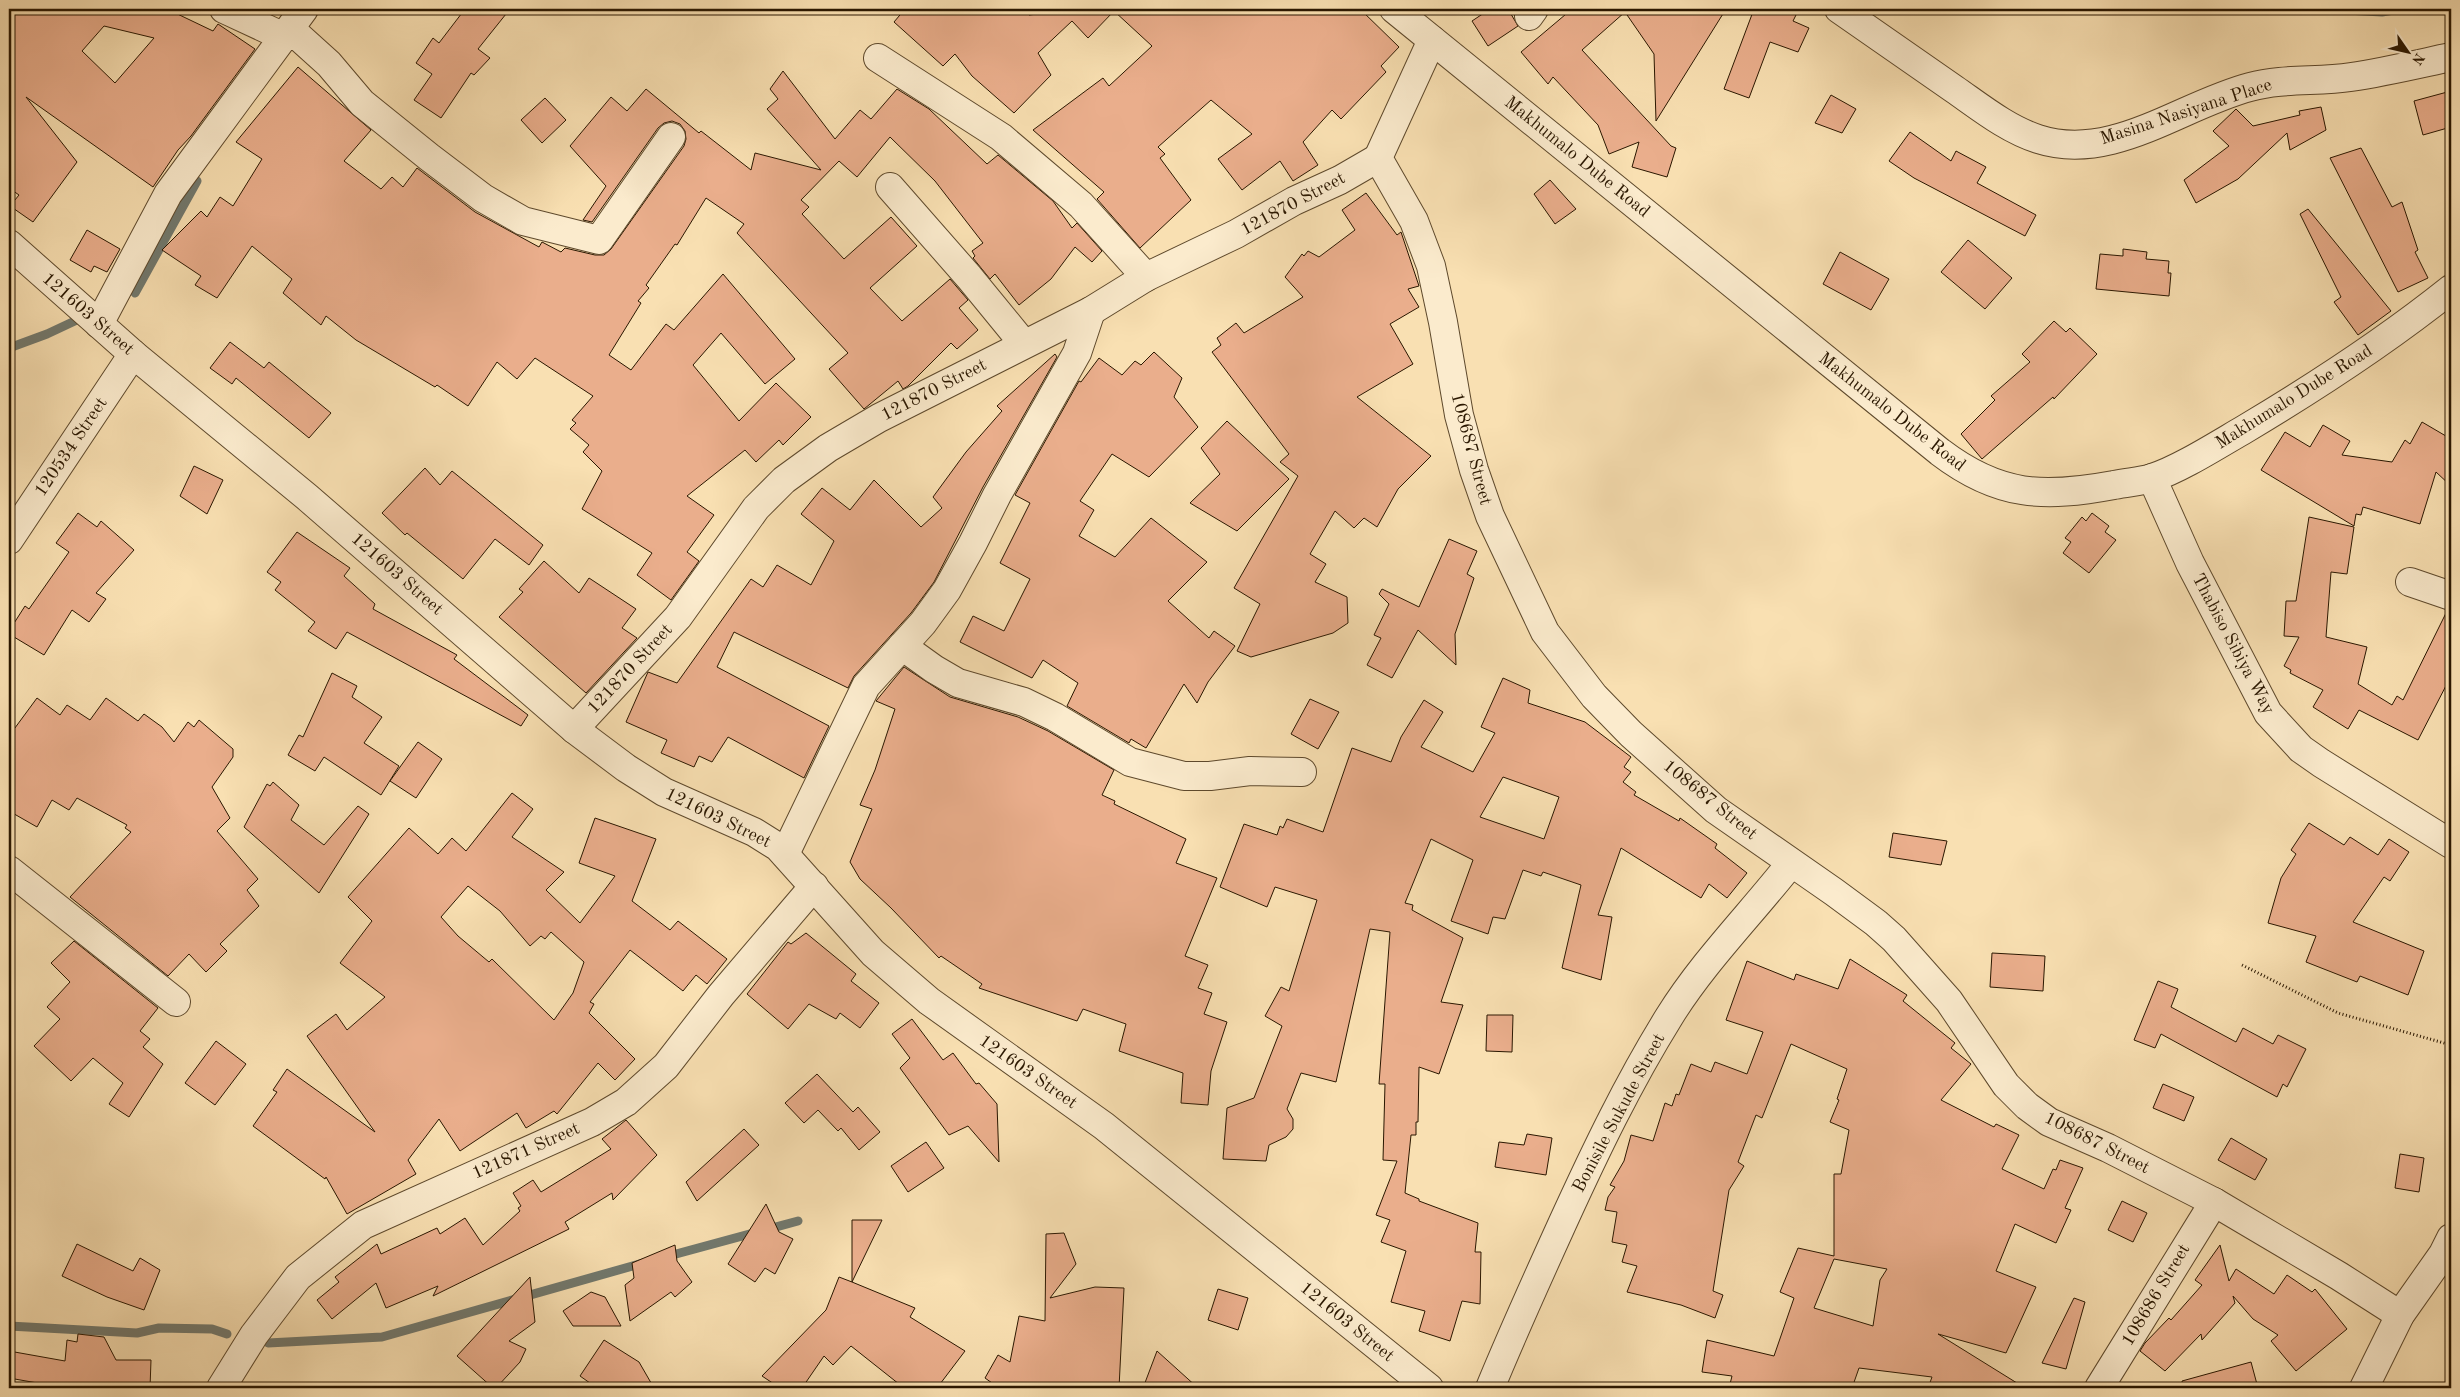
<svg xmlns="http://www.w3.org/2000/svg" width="2460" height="1397" viewBox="0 0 2460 1397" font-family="'Old Standard TT',serif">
	<rect width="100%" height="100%" fill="#f9e0b2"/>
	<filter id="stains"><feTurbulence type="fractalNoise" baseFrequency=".004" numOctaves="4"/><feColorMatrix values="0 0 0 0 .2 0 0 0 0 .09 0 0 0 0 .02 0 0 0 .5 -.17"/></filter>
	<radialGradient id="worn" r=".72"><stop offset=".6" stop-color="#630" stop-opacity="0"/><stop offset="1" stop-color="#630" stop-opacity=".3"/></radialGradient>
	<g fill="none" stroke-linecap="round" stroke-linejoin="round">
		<!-- stream -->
		<g stroke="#72796e" stroke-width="9">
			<path d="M2329 9 2382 12 2399 9"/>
			<path d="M135 293 197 181"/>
			<path d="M9 348 47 334 79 319"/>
			<path d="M665 1257 798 1221"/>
			<path d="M9 1326 137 1333 159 1328 212 1329 227 1334"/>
			<path d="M268 1343 382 1337 643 1263"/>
		</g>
	</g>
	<!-- building -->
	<g fill="#eaae8c" stroke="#2a1700" fill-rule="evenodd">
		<path d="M9 9H167L213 31 218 24 255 49 191 136 178 150 153 187 26 97 77 162 33 222 10 206 19 195 9 188ZM104 26 154 38 115 83 82 51Z"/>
		<path d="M465 9H510L478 49 490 58 474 75 471 73 441 118 414 100 432 74 416 63 433 38 439 43Z"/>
		<path d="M905 9H1024L1029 15 1062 11 1060 9H1360L1399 47 1381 66 1386 72 1341 119 1332 110 1303 142 1318 165 1293 181 1280 161 1242 190 1218 159 1252 134 1211 100 1158 147 1165 154 1160 158 1191 200 1140 248 1097 199 1104 192 1033 130 1103 78 1109 86 1152 46 1114 11 1088 38 1072 21 1038 53 1051 75 1014 113 972 76 955 54 943 66 894 22Z"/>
		<path d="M1490 9H1508L1518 26 1488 46 1472 21Z"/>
		<path d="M1572 9H1726L1656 121 1654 54 1625 12 1582 50 1671 146 1676 148 1667 177 1632 167 1639 142 1609 154 1598 125 1553 77 1548 84 1521 52Z"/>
		<path d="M1754 9H1799L1793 21 1809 28 1798 52 1770 42 1749 98 1724 89Z"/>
		<path d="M298 67 371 130 344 161 381 189 392 177 403 187 417 168 475 212 539 247 542 242 561 252 565 248 595 255H604L611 249 684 146 686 139 685 131 680 124 672 121 664 123 658 128 592 222 583 220 606 186 570 146 611 97 627 111 646 89 699 133 701 131 751 170 755 153 821 170 767 109 778 99 770 89 783 71 835 139 860 110 871 119 897 89 929 109 987 164 998 155 1053 201 1072 228 1077 223 1102 251 1092 262 1075 247 1051 279 1019 305 995 274 990 279 973 258 975 256 972 251 983 243 935 181 890 137 857 177 839 161 801 200 809 207 802 214 844 259 891 217 917 246 870 288 902 321 950 279 968 300 959 308 978 330 957 349 951 343 908 386 903 389 898 381 864 409 829 369 848 353 737 233 744 224 706 198 677 245 675 244 646 285 649 288 638 301 641 303 609 355 631 370 666 324 674 330 723 274 795 359 765 384 721 333 693 365 739 421 776 383 811 417 783 445 779 440 756 462 745 450 687 496 714 515 687 552 699 561 671 600 637 575 652 553 582 509 602 471 583 452 589 445 570 429 576 423 572 420 593 396 535 358 517 379 497 362 468 406 437 385 435 387 356 340 326 316 321 325 283 293 292 279 252 246 217 298 195 285 201 276 162 250 201 211 207 217 220 197 233 206 262 159 236 142Z"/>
		<path d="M2451 91V127L2423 135 2414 101Z"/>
		<path d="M1831 95 1856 109 1842 133 1815 123Z"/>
		<path d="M545 98 566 120 542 143 521 120Z"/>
		<path d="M2321 107 2326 130 2290 150 2287 133 2238 179 2196 203 2184 180 2229 146 2213 131 2236 109 2253 126 2300 115 2299 111Z"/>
		<path d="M1910 132 1951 161 1956 151 1986 167 1977 183 2036 215 2025 236 1914 178 1889 161Z"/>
		<path d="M2361 148 2392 207 2402 202 2418 250 2415 252 2428 278 2398 292 2330 158Z"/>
		<path d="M1550 180 1576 209 1555 224 1534 194Z"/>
		<path d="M1366 193 1397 235 1401 232 1419 286 1408 289 1419 307 1390 324 1413 364 1357 397 1431 456 1398 489 1377 527 1364 518 1354 528 1335 511 1310 554 1326 564 1315 582 1347 597 1348 623 1333 633 1251 657 1237 651 1260 604 1234 588 1298 476 1280 462 1289 454 1212 352 1221 345 1217 338 1236 323 1244 333 1303 297 1285 277 1302 254 1304 256 1308 251 1319 257 1355 230 1342 210Z"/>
		<path d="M2308 209 2391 311 2358 335 2334 302 2341 297 2300 214Z"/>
		<path d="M87 230 120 249 107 272 94 266 91 272 70 260Z"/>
		<path d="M1968 240 2012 278 1985 309 1941 272Z"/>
		<path d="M2123 249 2147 252 2146 259 2169 261 2168 273H2171L2169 296 2096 289 2100 254 2123 256Z"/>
		<path d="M1840 252 1889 279 1871 310 1823 284Z"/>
		<path d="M2054 321 2066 332 2070 328 2097 354 2054 399 2053 397 1982 459 1961 434 1995 400 1991 396 2030 362 2022 354Z"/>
		<path d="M230 342 264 368 269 362 331 413 309 438 236 378 232 384 210 368Z"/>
		<path d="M1154 352 1182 378 1174 397 1198 427 1149 477 1112 454 1080 501 1094 510 1079 536 1115 557 1151 518 1207 562 1168 601 1209 638 1214 631 1235 646 1208 682 1197 703 1184 684 1146 748 1131 739 1129 743 1067 706 1078 683 1043 660 1032 678 960 642 973 616 1004 631 1030 579 1000 563 1030 503 1015 495 1079 381 1081 382 1099 358 1122 375 1135 361 1141 365Z"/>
		<path d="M1055 354 1057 357 983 487 934 582 911 613 854 676 848 688 734 632 717 667 829 726 804 778 728 737 712 762 699 756 694 767 661 753 667 740 626 722 648 672 677 683 751 579 763 587 777 565 811 585 834 541 801 514 822 488 850 510 874 480 921 527 942 508 933 497 966 452 1002 411 997 406Z"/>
		<path d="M1227 421 1289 479 1237 531 1190 503 1220 474 1201 448Z"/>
		<path d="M2422 422 2451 439V486L2436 472 2420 524 2363 507 2361 515 2356 514 2354 526 2261 470 2285 432 2310 447 2323 425 2350 441 2342 455 2392 462 2405 440 2410 444Z"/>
		<path d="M194 466 223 480 207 514 180 496Z"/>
		<path d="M425 468 440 485 452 471 543 545 529 565 495 539 463 579 407 533 405 535 382 513Z"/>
		<path d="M78 513 97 527 101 521 134 550 96 593 106 599 89 622 72 610 44 655 9 634V631L25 606 29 609 69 552 56 543Z"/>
		<path d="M2092 513 2109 526 2105 532 2116 540 2089 573 2063 553 2071 542 2065 538 2082 517 2086 521Z"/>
		<path d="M2309 517 2354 527 2347 574 2331 572 2326 637 2367 647 2358 684 2392 705 2397 696 2403 700 2447 611H2451V676L2418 740 2359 710 2348 729 2313 707 2323 690 2290 673 2291 670 2284 666 2299 637 2284 636 2286 601H2296Z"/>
		<path d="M297 532 350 568 344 576 375 604 373 609 457 655 454 659 528 715 521 726 347 632 336 649 308 631 315 622 275 590 281 582 267 572Z"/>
		<path d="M1449 539 1477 551 1467 574 1474 578 1455 634 1456 665 1418 630 1392 678 1367 665 1381 638 1374 635 1389 604 1379 594 1382 589 1419 607Z"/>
		<path d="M544 561 579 593 589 578 636 609 622 628 637 638 586 693 499 617 523 592 519 589Z"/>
		<path d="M904 667 950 697 1018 717 1048 731 1114 770 1102 795 1115 801 1114 804 1186 839 1176 863 1217 878 1185 956 1208 965 1198 988 1212 993 1204 1014 1227 1022 1211 1071 1208 1105 1181 1103 1183 1073 1119 1051 1126 1024 1083 1009 1077 1021 979 988 982 984 941 956 939 958 891 908 860 879 850 862 872 809 860 805 875 770 895 709 876 701Z"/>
		<path d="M332 673 357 686 352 697 382 717 364 743 399 766 381 795 324 757 315 771 288 755 299 735 303 737Z"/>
		<path d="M1503 678 1530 690 1528 703 1585 722 1631 757 1624 767 1631 772 1623 782 1636 792 1634 795 1679 821 1680 818 1717 844 1715 848 1747 873 1727 898 1709 884 1701 898 1621 848 1598 915 1612 917 1601 980 1562 968 1581 885 1543 872 1541 876 1523 870 1505 919 1493 917 1488 934 1451 921 1473 860 1431 839 1405 903 1413 905 1412 910 1463 938 1441 1002 1463 1005 1439 1074 1419 1067 1418 1122H1416V1135H1411L1405 1193 1419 1199V1201L1478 1223 1475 1252H1481L1480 1304 1462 1301 1450 1341 1419 1331 1425 1311 1391 1302 1406 1251 1381 1242 1390 1220 1376 1215 1397 1161 1383 1160 1385 1084H1379L1390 932 1370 929 1336 1082 1301 1073 1287 1109 1293 1119V1129L1286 1137 1269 1145 1266 1161 1223 1159 1227 1108 1254 1098 1282 1026 1265 1016 1281 987 1289 991 1317 900 1275 887 1267 907 1220 887 1244 824 1277 835 1280 826 1283 828 1287 819 1323 832 1352 748 1391 762 1401 737 1424 700 1443 712 1421 747 1473 772 1495 733 1481 727ZM1503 777 1559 797 1544 839 1480 817Z"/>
		<path d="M37 698 60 715 67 705 90 720 106 698 138 721 144 714 162 727 174 742 188 722 194 727 199 720 233 749V757L212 787 230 818 217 831 258 879 247 890 259 906 220 944 227 951 206 972 189 954 168 976 70 897 131 832 125 828 127 825 77 798 69 810 52 800 37 827 9 811V736Z"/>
		<path d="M1310 699 1339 712 1318 749 1291 734Z"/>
		<path d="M418 742 442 759 416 798 390 781Z"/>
		<path d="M273 782 299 805 291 820 324 845 358 806 369 814 319 893 244 827 267 784 270 786Z"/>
		<path d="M512 793 533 809 512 837 564 872 546 890 580 923 615 876 579 863 595 818 656 839 632 901 670 930 678 921 727 959 707 984 696 975 683 991 630 950 590 1002 594 1004 589 1013 635 1059 615 1080 598 1063 557 1114 554 1111 526 1128 517 1113 460 1151 439 1119 408 1160 416 1174 347 1214 326 1177 325 1179 253 1126 277 1092 273 1090 287 1069 375 1132 307 1036 336 1014 347 1030 385 997 340 963 372 921 348 897 409 828 438 854 452 838 466 851ZM468 886 500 911 530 946 541 936 545 939 551 932 584 962 573 993 554 1020 492 959 489 962 458 936 441 917Z"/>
		<path d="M2309 823 2344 845 2350 837 2378 855 2389 839 2409 852 2390 881 2384 877 2353 922 2424 951 2408 995 2360 976 2357 982 2306 962 2316 936 2268 923 2281 878 2296 854 2291 850Z"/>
		<path d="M1893 833 1947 841 1941 865 1889 857Z"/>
		<path d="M806 933 856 974 851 981 879 1003 860 1028 840 1013 836 1019 809 1004 788 1029 747 994 788 942 791 944Z"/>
		<path d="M74 941 158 1008 140 1031 150 1039 143 1047 163 1064 129 1117 109 1104 123 1083 93 1058 71 1081 34 1046 60 1019 47 1007 70 982 51 963Z"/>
		<path d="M1992 953 2045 956 2043 991 1990 987Z"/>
		<path d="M1850 959 1907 995 1903 1001 1955 1043 1951 1048 1971 1064 1941 1100 1994 1127 1996 1124 2019 1135 2002 1169 2044 1189 2053 1169 2056 1170 2060 1160 2083 1168 2065 1208 2071 1210 2056 1243 2015 1224 1996 1271 2036 1287 2006 1353 1938 1334 2025 1388H1928L1932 1377 1859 1368 1852 1388H1729L1732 1376 1702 1372 1707 1340 1774 1356 1794 1298 1780 1292 1798 1248 1834 1256V1174H1841L1849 1130 1830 1122 1839 1100 1837 1099 1847 1069 1791 1044 1762 1118 1756 1115 1738 1162 1744 1166 1729 1190 1713 1291 1723 1295 1715 1318 1681 1305 1627 1292 1637 1266 1622 1262 1627 1245 1612 1242 1617 1212 1605 1210 1608 1197 1615 1187 1610 1185 1624 1161 1631 1135 1653 1141 1665 1103 1672 1106 1676 1094 1679 1095 1691 1064 1711 1072 1715 1062 1747 1074 1763 1032 1726 1020 1747 961 1794 980 1796 974 1838 989ZM1834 1259 1887 1269 1880 1280 1873 1326 1814 1308Z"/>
		<path d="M2158 981 2178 989 2171 1007 2236 1042 2243 1028 2273 1044 2278 1035 2306 1049 2287 1087 2283 1084 2277 1097 2161 1034 2155 1048 2134 1040Z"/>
		<path d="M1487 1015H1513L1512 1052 1486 1051Z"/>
		<path d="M912 1019 943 1060 953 1053 976 1084 979 1083 997 1104 999 1162 968 1126 949 1135 900 1068 910 1058 892 1034Z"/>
		<path d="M216 1041 246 1064 215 1105 185 1083Z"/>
		<path d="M817 1074 853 1112 858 1107 880 1132 859 1150 841 1128 838 1131 818 1110 804 1123 785 1103Z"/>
		<path d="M2163 1084 2194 1097 2184 1121 2153 1108Z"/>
		<path d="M626 1120 657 1155 613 1200 612 1193 565 1222 569 1229 433 1296 438 1286 386 1308 376 1283 332 1319 317 1300 339 1282 335 1277 377 1244 381 1254 437 1228 440 1234 465 1218 483 1245 520 1211 518 1208 521 1206 513 1193 533 1180 541 1192 611 1149 602 1139Z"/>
		<path d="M744 1129 759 1145 697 1201 686 1182Z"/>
		<path d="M1527 1134 1552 1138 1546 1175 1495 1167 1499 1142 1524 1145Z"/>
		<path d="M2231 1138 2267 1159 2255 1180 2218 1160Z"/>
		<path d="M926 1142 944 1168 908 1192 891 1166Z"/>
		<path d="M2400 1154 2424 1158 2419 1192 2395 1188Z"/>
		<path d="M2122 1201 2147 1213 2133 1242 2108 1230Z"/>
		<path d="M766 1204 779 1232 793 1239 775 1274 765 1268 755 1282 728 1264Z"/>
		<path d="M852 1220H882L852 1282 915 1308 910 1317 965 1351 937 1388H904L851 1346 833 1365 824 1356 802 1388H780L762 1376 826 1310 839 1277 852 1282Z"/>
		<path d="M1064 1233 1076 1264 1050 1298 1095 1287 1124 1288 1119 1388H999L985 1378 998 1355 1010 1362 1019 1316 1045 1321 1046 1234Z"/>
		<path d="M77 1244 133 1271 140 1258 160 1270 144 1310 107 1297 62 1276Z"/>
		<path d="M675 1245 677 1261 692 1282 675 1297 671 1292 630 1321 625 1285 634 1278 632 1263Z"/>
		<path d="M2220 1245 2229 1281 2236 1269 2274 1294 2287 1275 2312 1292 2315 1289 2347 1329 2296 1371 2271 1341 2278 1335 2253 1319 2233 1296 2235 1303 2202 1340 2201 1334 2165 1371 2140 1351 2145 1343 2169 1318 2171 1320 2202 1285 2195 1280Z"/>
		<path d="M530 1277 535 1322 509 1341 526 1349 520 1362 496 1388H493L457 1356Z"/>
		<path d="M1218 1289 1248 1298 1238 1330 1208 1320Z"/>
		<path d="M591 1292 605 1297 621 1326H573L563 1311Z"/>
		<path d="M2074 1298 2085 1302 2066 1369 2042 1363Z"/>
		<path d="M78 1334 104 1337 116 1360H151L150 1388H66L9 1378V1351L65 1361 67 1340 77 1342Z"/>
		<path d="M604 1340 639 1362 654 1388H597L580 1376Z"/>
		<path d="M1157 1351 1198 1388H1143Z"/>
		<path d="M2251 1362 2258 1388H2183L2182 1381Z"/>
	</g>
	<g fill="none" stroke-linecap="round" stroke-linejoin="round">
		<defs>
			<g id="minor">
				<path d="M224 9 282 36H298L329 64 362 103 429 157 483 198 523 221 599 240 671 137"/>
				<path d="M1394 9 1940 452C1999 497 2044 498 2114 485 2127 482 2140 482 2152 478 2180 469 2219 444 2245 429 2317 386 2386 341 2451 289"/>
				<path d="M1839 9C1877 35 1915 62 1954 89 1980 107 2007 129 2038 139 2112 163 2181 105 2250 87 2283 78 2317 82 2351 77 2385 72 2418 64 2451 57"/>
				<path d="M1529 16 1534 9"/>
				<path d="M1432 40 1378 158 1414 221 1431 266 1443 322 1459 415 1474 470 1490 516 1545 632 1594 696 1631 734 1716 810 1834 892 1876 923 1894 939 1949 1001 2006 1085 2027 1106 2049 1122 2108 1148 2214 1202 2339 1276 2400 1315"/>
				<path d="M878 58 1001 137 1081 205 1146 277"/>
				<path d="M890 187 969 277 1023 343"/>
				<path d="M9 244 133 354 307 497 574 729 626 768 664 792 754 832 778 847 873 953 929 1001 1104 1126 1429 1388"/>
				<path d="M99 324 168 194 304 9"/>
				<path d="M2152 478 2190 563 2268 713 2301 749 2321 763 2451 844"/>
				<path d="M9 540 133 354"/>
				<path d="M2410 582 2451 596"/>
				<path d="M902 646 934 669 958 683 1024 702 1055 717 1130 762 1184 776H1210L1250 771 1302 772"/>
				<path d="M574 729 678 617 756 508 784 480 828 448 879 418 1091 311 1146 277 1236 234 1294 201 1340 180 1378 158"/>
				<path d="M785 854 866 686 923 623 947 590 973 543 997 495 1077 353 1091 311"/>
				<path d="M9 870 176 1002"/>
				<path d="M221 1388 254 1335 298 1277 363 1225 592 1122 626 1102 666 1066 721 995 814 886"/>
				<path d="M1490 1388C1513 1332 1538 1277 1563 1222 1595 1152 1628 1083 1669 1017 1703 962 1751 914 1791 863"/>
				<path d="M2099 1388 2214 1202"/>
				<path d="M2364 1388 2400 1315 2443 1254 2451 1238"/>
			</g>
		</defs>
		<!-- minor casing -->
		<use href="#minor" stroke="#5e492c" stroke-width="30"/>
		<!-- path -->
		<path stroke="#2a1700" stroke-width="3" stroke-dasharray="1 2.5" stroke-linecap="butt" d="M2242 965 2338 1013 2451 1045"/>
		<!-- minor -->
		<use href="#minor" stroke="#fbebcd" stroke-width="28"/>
	</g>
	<g text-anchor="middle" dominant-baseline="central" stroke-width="4" stroke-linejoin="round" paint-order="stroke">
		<!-- street labels -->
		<g font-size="18" fill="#2a1700" stroke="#fbebcd">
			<text transform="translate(2186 112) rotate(-18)">Masina Nasiyana Place</text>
			<text transform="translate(1577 157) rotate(39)">Makhumalo Dube Road</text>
			<text transform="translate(1293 204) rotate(-28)">121870 Street</text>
			<text transform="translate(88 314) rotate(41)">121603 Street</text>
			<text transform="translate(934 390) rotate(-27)">121870 Street</text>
			<text transform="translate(2294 397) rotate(-32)">Makhumalo Dube Road</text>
			<text transform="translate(1892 412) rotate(38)">Makhumalo Dube Road</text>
			<text transform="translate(71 447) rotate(-56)">120534 Street</text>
			<text transform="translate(1471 449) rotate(75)">108687 Street</text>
			<text transform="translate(397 574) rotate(41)">121603 Street</text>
			<text transform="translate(2233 644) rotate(62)">Thabiso Sibiya Way</text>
			<text transform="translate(630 669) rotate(-47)">121870 Street</text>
			<text transform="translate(1710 800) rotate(39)">108687 Street</text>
			<text transform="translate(718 818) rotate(26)">121603 Street</text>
			<text transform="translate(1028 1072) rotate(35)">121603 Street</text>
			<text transform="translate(1619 1113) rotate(-62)">Bonisile Sukude Street</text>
			<text transform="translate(2097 1143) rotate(27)">108687 Street</text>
			<text transform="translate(526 1151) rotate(-24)">121871 Street</text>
			<text transform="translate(2156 1295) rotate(-59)">108686 Street</text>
			<text transform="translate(1347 1322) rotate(39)">121603 Street</text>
		</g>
	</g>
	<!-- margin -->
	<rect width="2460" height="1397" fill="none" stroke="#f9e0b2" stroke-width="30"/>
	<rect x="10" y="10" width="2440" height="1377" fill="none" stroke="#2a1700" stroke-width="2.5"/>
	<rect x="15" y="15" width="2430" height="1367" fill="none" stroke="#2a1700"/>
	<!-- north arrow -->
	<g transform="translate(2408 52) rotate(124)" stroke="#fbebcd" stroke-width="4" paint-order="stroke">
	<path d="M0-4L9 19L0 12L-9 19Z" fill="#2a1700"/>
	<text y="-8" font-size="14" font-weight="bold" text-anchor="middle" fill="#2a1700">N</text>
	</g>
	<rect width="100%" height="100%" filter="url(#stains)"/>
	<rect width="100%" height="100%" fill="url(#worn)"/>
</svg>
